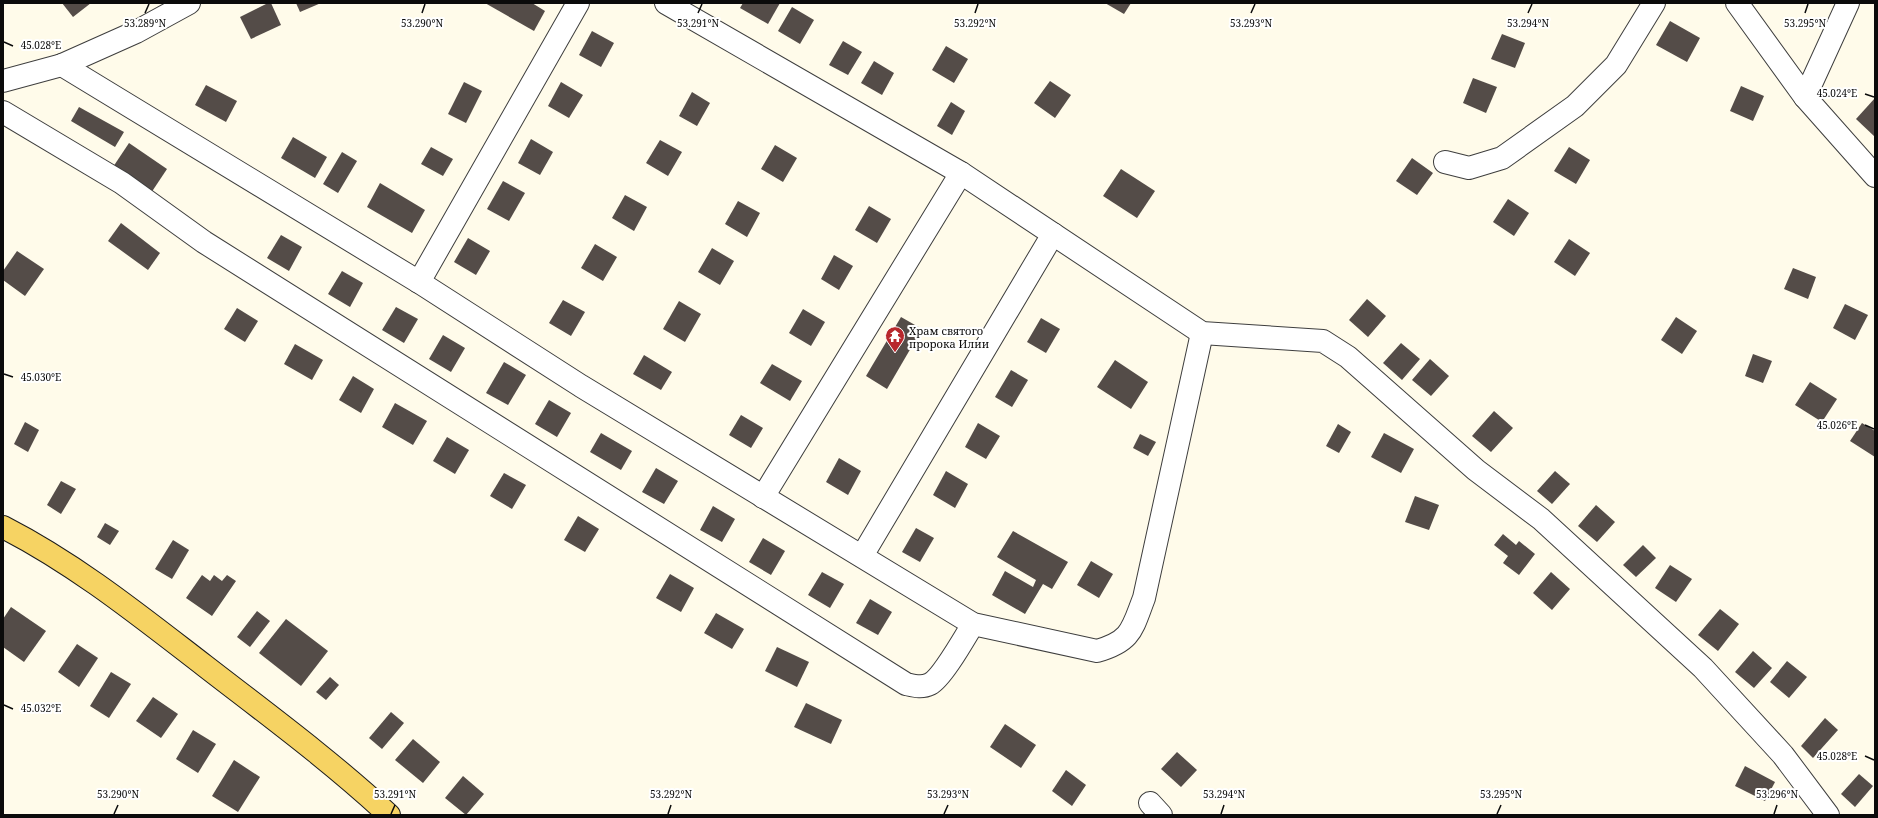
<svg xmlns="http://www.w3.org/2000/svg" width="1878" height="818" viewBox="0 0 1878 818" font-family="'Noto Serif',serif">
	<rect width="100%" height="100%" fill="#fffbea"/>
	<!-- building -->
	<g fill="#544c48">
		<path d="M62 3H91L73 17Z"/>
		<path d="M268 3H271L281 25 251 39 240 17Z"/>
		<path d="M296 3H321L300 12Z"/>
		<path d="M485 3H532L545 11 534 31Z"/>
		<path d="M743 3H780L768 24 740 8Z"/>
		<path d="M1105 3H1131L1124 14Z"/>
		<path d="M792 7 814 20 800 44 778 31Z"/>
		<path d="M1670 21 1700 38 1687 62 1656 45Z"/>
		<path d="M592 31 614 43 601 67 579 55Z"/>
		<path d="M1502 34 1525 43 1515 68 1491 59Z"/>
		<path d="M843 41 862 52 848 75 829 65Z"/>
		<path d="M946 46 968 59 954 83 932 70Z"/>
		<path d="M874 61 894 73 882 95 861 83Z"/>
		<path d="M1473 78 1497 87 1486 113 1463 103Z"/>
		<path d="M1050 81 1071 95 1055 118 1034 103Z"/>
		<path d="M464 82 482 91 466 123 448 114Z"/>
		<path d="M561 82 583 95 569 118 548 106Z"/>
		<path d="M206 85 237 101 226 122 195 105Z"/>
		<path d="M1741 86 1764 96 1753 121 1730 111Z"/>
		<path d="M692 92 710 103 697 126 679 116Z"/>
		<path d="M1875 98V137L1856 119Z"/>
		<path d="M951 102 965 111 952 135 937 126Z"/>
		<path d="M79 107 124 132 115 147 71 121Z"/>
		<path d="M293 137 327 157 315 178 281 158Z"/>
		<path d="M531 139 553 152 540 175 518 163Z"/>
		<path d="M660 140 682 152 668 176 646 163Z"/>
		<path d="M129 143 167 169 151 193 113 167Z"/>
		<path d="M775 145 797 158 783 182 761 169Z"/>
		<path d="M431 147 453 159 443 176 421 164Z"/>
		<path d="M1569 147 1590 160 1576 184 1554 171Z"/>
		<path d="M342 152 357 161 338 193 323 184Z"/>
		<path d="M1412 158 1433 173 1417 195 1396 181Z"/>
		<path d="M1121 169 1155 191 1137 218 1103 196Z"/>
		<path d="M503 181 525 193 509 221 487 209Z"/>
		<path d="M380 183 425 210 412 233 367 207Z"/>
		<path d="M625 195 647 207 634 231 612 218Z"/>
		<path d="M1508 199 1529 213 1514 236 1493 222Z"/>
		<path d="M738 201 760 213 747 237 725 224Z"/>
		<path d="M869 206 891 219 877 243 855 230Z"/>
		<path d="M121 223 160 253 148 270 108 241Z"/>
		<path d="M281 235 302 247 289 271 267 258Z"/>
		<path d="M468 238 490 251 476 275 454 262Z"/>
		<path d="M1569 239 1590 253 1575 276 1554 262Z"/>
		<path d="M595 244 617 257 603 281 581 268Z"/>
		<path d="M712 248 734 261 720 285 698 272Z"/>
		<path d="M17 251 44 269 25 296 3 280V271Z"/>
		<path d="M834 255 853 266 839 290 821 279Z"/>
		<path d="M1793 268 1816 277 1808 299 1784 289Z"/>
		<path d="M342 271 363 283 350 307 328 294Z"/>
		<path d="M1367 299 1386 316 1368 337 1349 320Z"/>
		<path d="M563 300 585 312 571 336 549 323Z"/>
		<path d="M679 301 701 314 685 342 663 329Z"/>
		<path d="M1845 304 1868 315 1855 340 1833 328Z"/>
		<path d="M396 307 418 319 404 343 382 330Z"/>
		<path d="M237 308 258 321 245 342 224 329Z"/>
		<path d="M803 309 825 322 811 346 789 333Z"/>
		<path d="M901 317 922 329 887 389 866 376Z"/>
		<path d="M1676 317 1697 331 1682 354 1661 340Z"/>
		<path d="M1041 318 1060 329 1046 353 1027 342Z"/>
		<path d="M443 335 465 348 451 372 429 359Z"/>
		<path d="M1401 343 1420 359 1402 380 1383 363Z"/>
		<path d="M295 344 323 360 312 380 284 364Z"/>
		<path d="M1753 354 1772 361 1763 383 1745 376Z"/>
		<path d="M644 355 672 372 661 390 633 374Z"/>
		<path d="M1430 359 1449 376 1431 396 1412 380Z"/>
		<path d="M1115 360 1148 382 1131 409 1097 387Z"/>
		<path d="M504 362 526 375 508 405 486 393Z"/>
		<path d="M772 364 802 381 790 401 760 383Z"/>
		<path d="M1011 370 1028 380 1012 407 995 397Z"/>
		<path d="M353 376 374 389 361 413 339 400Z"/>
		<path d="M1810 382 1837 399 1822 422 1795 405Z"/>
		<path d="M549 400 571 413 557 437 535 424Z"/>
		<path d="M395 403 427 421 413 445 382 427Z"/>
		<path d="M1494 411 1513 428 1491 452 1472 436Z"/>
		<path d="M741 415 763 428 751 448 729 435Z"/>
		<path d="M25 422 39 430 28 452 14 444Z"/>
		<path d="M978 423 1000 436 986 459 965 447Z"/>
		<path d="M1862 423 1875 431V457L1850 441Z"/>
		<path d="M1338 424 1351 432 1339 453 1326 446Z"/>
		<path d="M601 433 632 451 621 470 590 452Z"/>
		<path d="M1384 433 1414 449 1401 473 1371 457Z"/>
		<path d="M1140 434 1156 442 1148 456 1133 448Z"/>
		<path d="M447 437 469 450 455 474 433 461Z"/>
		<path d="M839 458 861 471 848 495 826 482Z"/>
		<path d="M656 468 678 481 664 504 642 492Z"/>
		<path d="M946 471 968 484 955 508 933 495Z"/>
		<path d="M1555 471 1570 484 1552 504 1537 491Z"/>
		<path d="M504 473 526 485 512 509 490 496Z"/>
		<path d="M61 481 76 489 61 514 47 505Z"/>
		<path d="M1415 496 1439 505 1429 530 1405 522Z"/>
		<path d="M1596 505 1615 522 1597 542 1578 526Z"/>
		<path d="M713 506 735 519 722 542 700 530Z"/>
		<path d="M578 516 599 529 585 552 564 540Z"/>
		<path d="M105 523 119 531 110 545 97 537Z"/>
		<path d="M916 528 934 538 920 562 902 552Z"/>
		<path d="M1013 531 1068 562 1052 589 1043 584 1025 614 992 595 1005 571 1033 587 1036 580 997 557Z"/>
		<path d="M1503 534 1516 545 1519 541 1535 554 1519 575 1503 563 1508 556 1494 545Z"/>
		<path d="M763 538 785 551 771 575 749 562Z"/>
		<path d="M173 540 189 550 172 579 155 569Z"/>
		<path d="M1643 545 1656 558 1636 577 1623 565Z"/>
		<path d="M1091 561 1113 574 1099 598 1077 585Z"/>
		<path d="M1670 565 1692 579 1676 602 1655 588Z"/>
		<path d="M822 572 844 584 830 608 808 595Z"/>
		<path d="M1551 572 1570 589 1552 610 1533 593Z"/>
		<path d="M670 574 694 588 681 612 656 598Z"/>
		<path d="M202 575 210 581 214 575 222 581 227 575 236 581 212 616 186 598Z"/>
		<path d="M870 599 892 612 878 635 856 623Z"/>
		<path d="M11 607 46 631 24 662 3 647V619Z"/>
		<path d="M1720 609 1739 624 1718 651 1698 635Z"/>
		<path d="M257 611 270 621 250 647 237 637Z"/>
		<path d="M716 613 744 629 732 649 704 633Z"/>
		<path d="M286 619 328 651 301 686 259 653Z"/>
		<path d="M77 644 98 658 79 687 58 672Z"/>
		<path d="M777 647 809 662 797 687 765 671Z"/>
		<path d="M1753 651 1772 668 1754 688 1735 672Z"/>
		<path d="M1787 661 1807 677 1789 698 1770 682Z"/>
		<path d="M111 672 131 684 109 718 90 706Z"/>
		<path d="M330 677 339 685 326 700 316 692Z"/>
		<path d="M153 697 178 714 161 738 136 721Z"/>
		<path d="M806 703 842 720 831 744 794 727Z"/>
		<path d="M391 712 404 723 382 749 369 738Z"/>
		<path d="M1825 718 1838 730 1813 758 1801 746Z"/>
		<path d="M1005 724 1036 745 1021 768 990 747Z"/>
		<path d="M193 730 216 744 198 773 176 759Z"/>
		<path d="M413 739 440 762 423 783 395 760Z"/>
		<path d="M1177 752 1197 770 1181 787 1161 769Z"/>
		<path d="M234 760 260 777 238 812 212 796Z"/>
		<path d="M1745 766 1775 782 1765 801 1735 786Z"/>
		<path d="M1066 770 1086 785 1072 806 1052 791Z"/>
		<path d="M1859 774 1873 786 1855 807 1841 794Z"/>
		<path d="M463 776 484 794 466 815 445 798Z"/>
	</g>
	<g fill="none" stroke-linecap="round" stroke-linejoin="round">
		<defs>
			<g id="minor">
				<path d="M666 3 961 173 1202 333 1323 341 1348 357 1476 470 1541 519 1703 668 1783 755 1828 815"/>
				<path d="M1737 3 1805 97 1875 176"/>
				<path d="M62 65 419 282 581 386 973 624 1097 651C1132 641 1132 629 1144 598L1202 333"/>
				<path d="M3 81 62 65 136 32 189 3"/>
				<path d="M1805 97 1848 3"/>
				<path d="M3 112 122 183 204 242 906 684C915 686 922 688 930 684 942 678 965 637 973 624"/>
				<path d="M1445 162 1469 168 1502 158 1575 106 1616 65 1654 3"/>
				<path d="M419 282 578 3"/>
				<path d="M763 497 961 173"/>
				<path d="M862 556 1053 234"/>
				<path d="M1150 803 1161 815"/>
			</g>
			<path id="major" d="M3 527C77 565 140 616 205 666 267 714 331 761 389 815"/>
		</defs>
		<!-- minor casing -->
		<use href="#minor" stroke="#3e3e3e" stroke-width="24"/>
		<!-- major casing -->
		<use href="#major" stroke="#1c1c1c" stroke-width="24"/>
		<!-- minor -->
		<use href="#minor" stroke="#fff" stroke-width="22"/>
		<!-- major -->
		<use href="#major" stroke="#f6d363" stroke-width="22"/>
	</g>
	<!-- ticks -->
	<path fill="none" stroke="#0b0b0b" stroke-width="1.5" d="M145 13 149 4M422 13 425 4M698 13 702 4M975 13 978 4M1251 13 1255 4M1528 13 1532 4M1805 13 1808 4M4 42 13 46M1865 94 1874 97M4 374 13 377M1865 425 1874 429M4 705 13 709M1865 756 1874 760M114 814 118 805M391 814 395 805M668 814 671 805M944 814 948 805M1221 814 1224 805M1497 814 1501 805M1774 814 1777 805"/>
	<!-- icons -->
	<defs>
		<symbol id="temple-pin" viewBox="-11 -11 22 30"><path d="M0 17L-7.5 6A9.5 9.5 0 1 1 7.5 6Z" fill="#b8272c" stroke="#fff"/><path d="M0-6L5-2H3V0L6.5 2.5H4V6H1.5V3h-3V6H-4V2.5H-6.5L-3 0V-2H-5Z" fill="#fff"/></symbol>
	</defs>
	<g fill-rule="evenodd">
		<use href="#temple-pin" x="884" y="325" width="22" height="30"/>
	</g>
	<g text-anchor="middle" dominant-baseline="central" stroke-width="4" stroke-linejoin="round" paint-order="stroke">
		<!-- poi labels -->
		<g font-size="11" fill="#0b0b0b" stroke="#fff" text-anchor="start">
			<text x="909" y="330">Храм святого<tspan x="909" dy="13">пророка Илии</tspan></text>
		</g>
	</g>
	<g font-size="10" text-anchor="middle" fill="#0b0b0b" stroke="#fff" stroke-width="4" stroke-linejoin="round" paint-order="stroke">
		<text x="145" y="27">53.289°N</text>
		<text x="422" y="27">53.290°N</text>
		<text x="698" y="27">53.291°N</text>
		<text x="975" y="27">53.292°N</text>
		<text x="1251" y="27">53.293°N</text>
		<text x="1528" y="27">53.294°N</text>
		<text x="1805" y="27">53.295°N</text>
		<text x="41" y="49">45.028°E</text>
		<text x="1837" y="97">45.024°E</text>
		<text x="41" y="381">45.030°E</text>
		<text x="1837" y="429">45.026°E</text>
		<text x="41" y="712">45.032°E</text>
		<text x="1837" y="760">45.028°E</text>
		<text x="118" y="798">53.290°N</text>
		<text x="395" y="798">53.291°N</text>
		<text x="671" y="798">53.292°N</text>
		<text x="948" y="798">53.293°N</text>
		<text x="1224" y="798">53.294°N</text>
		<text x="1501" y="798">53.295°N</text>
		<text x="1777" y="798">53.296°N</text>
	</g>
	<!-- border -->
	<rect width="1878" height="818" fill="none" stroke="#0b0b0b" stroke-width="8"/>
</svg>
